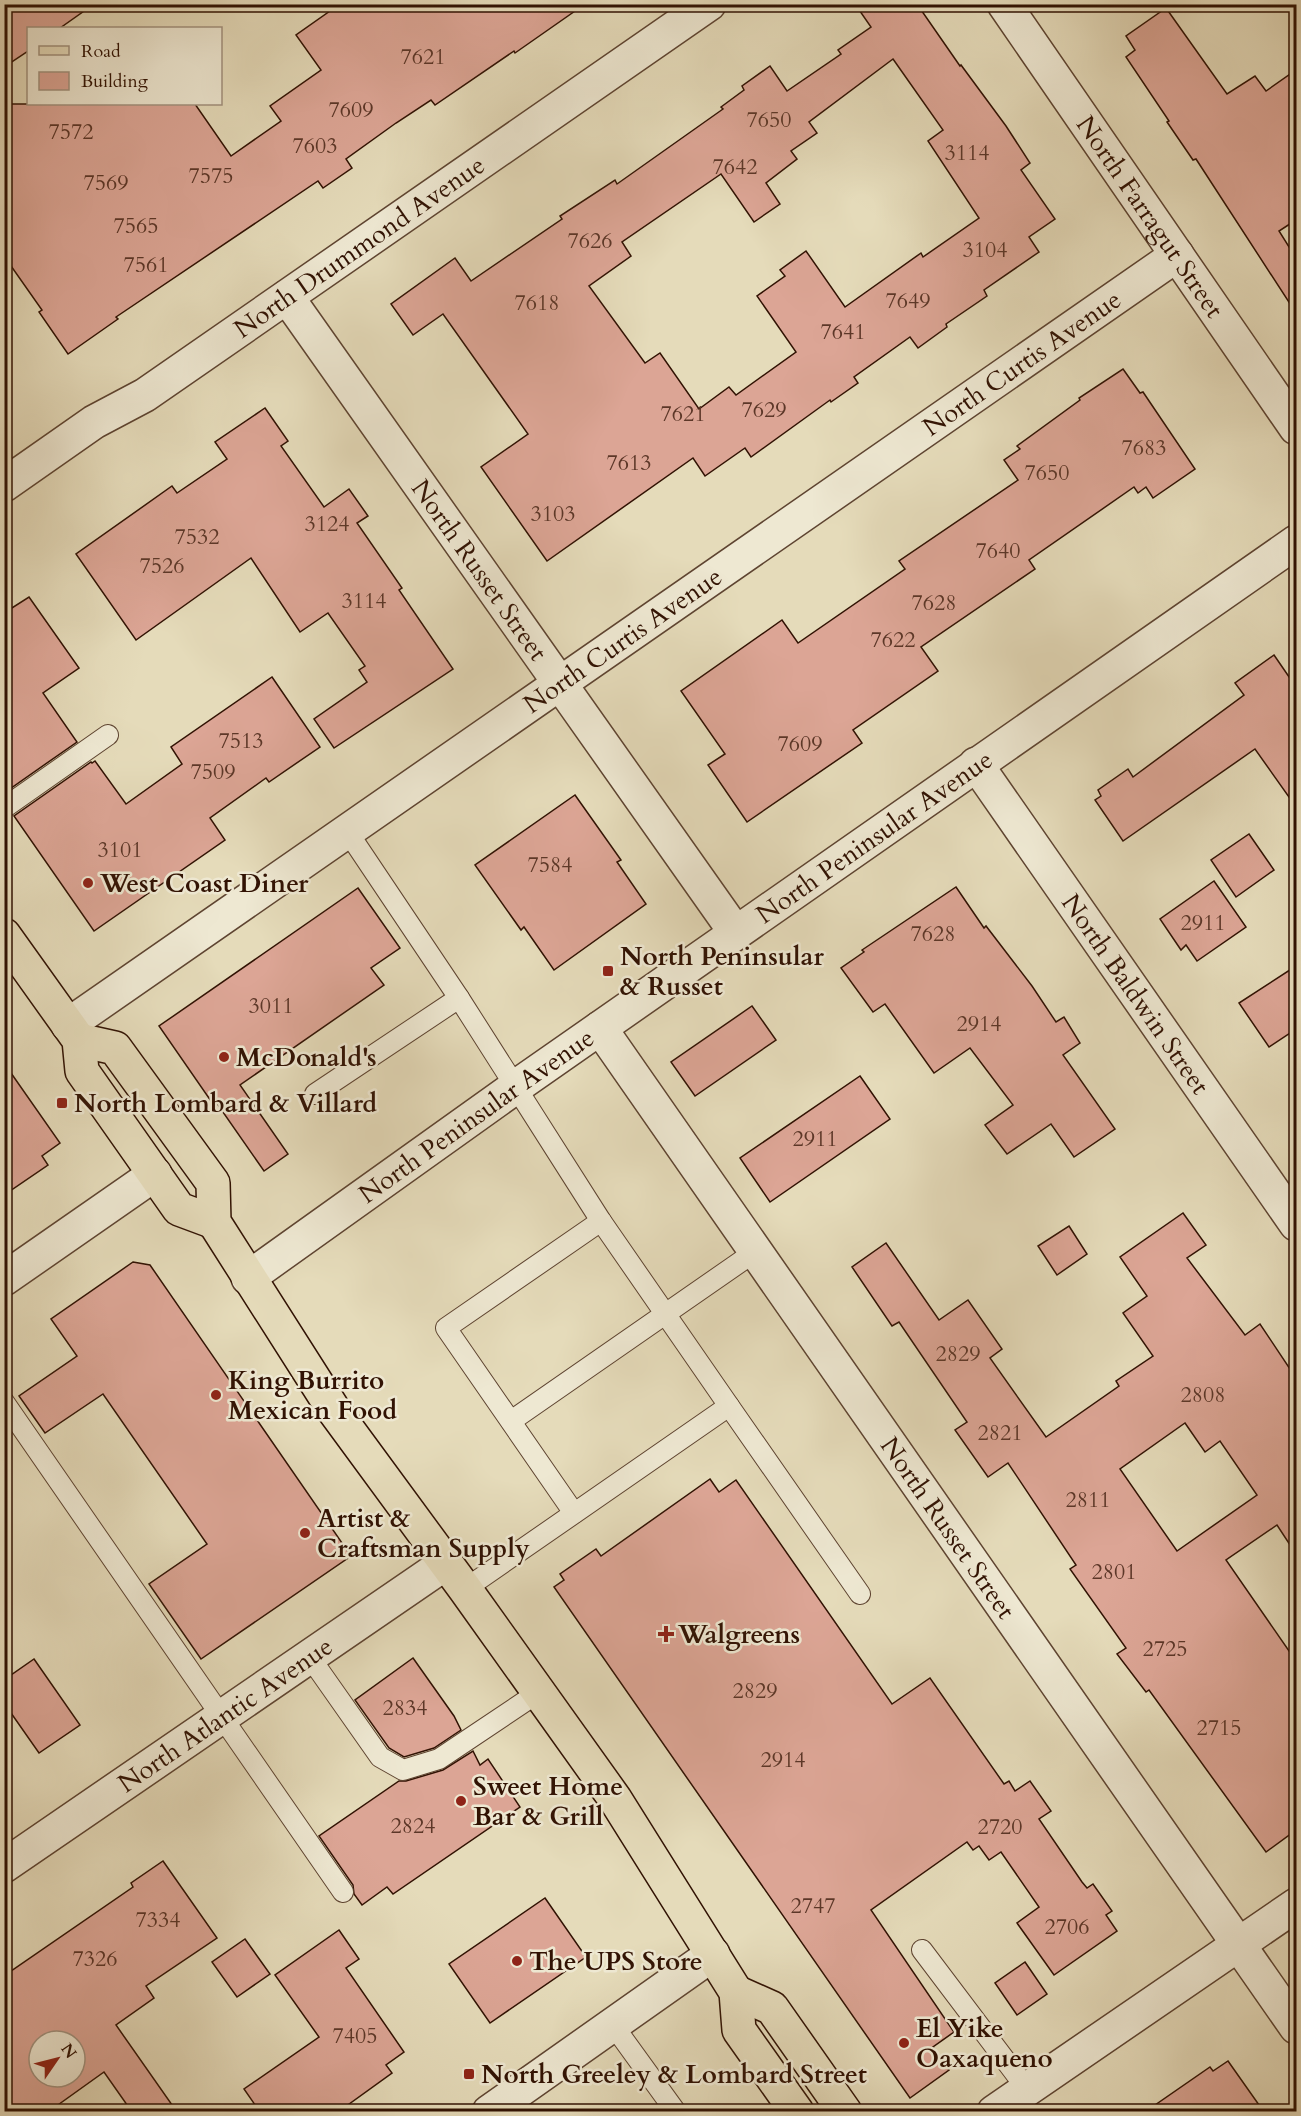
<svg xmlns="http://www.w3.org/2000/svg" width="1301" height="2116" viewBox="0 0 1301 2116" font-family="Cardo,serif">
	<rect width="100%" height="100%" fill="#e5dbba"/>
	<filter id="stains"><feTurbulence type="fractalNoise" baseFrequency=".00333" numOctaves="4"/><feColorMatrix values="0 0 0 0 .2 0 0 0 0 .09 0 0 0 0 .02 0 0 0 .5 -.17"/></filter>
	<radialGradient id="worn" r=".72"><stop offset=".6" stop-color="#630" stop-opacity="0"/><stop offset="1" stop-color="#630" stop-opacity=".3"/></radialGradient>
	<!-- building -->
	<g fill="#dca595" stroke="#311203" stroke-width="1.5" fill-rule="evenodd">
		<path d="M4 4H94L60 28H28V51L4 67Z"/>
		<path d="M340 4H585L515 53 514 51 435 105 431 100 396 123 346 159 352 168 323 188 318 181 116 317 118 319 68 354 39 312 42 310 4 256V104H195L231 156 281 121 270 106 321 70 296 35Z"/>
		<path d="M855 4H917L960 66 961 65 1006 126 1030 163 1021 170 1055 219 1029 237 1039 252 984 290 987 296 946 324 947 327 918 348 910 337 854 377 858 383 831 402 830 400 751 457 745 448 705 476 693 458 547 561 481 467 528 434 443 314 413 335 391 304 455 258 471 281 562 219 560 216 615 180 617 184 723 109 721 107 744 90 742 86 770 66 787 91 841 54 838 50 871 27ZM893 59 943 130 928 141 979 218 923 257 921 253 845 307 806 251 780 270 785 276 757 296 796 352 736 395 729 387 699 409 660 353 645 363 589 286 631 256 622 242 721 174 754 222 780 204 766 183 797 159 791 151 817 133 809 122Z"/>
		<path d="M1166 8 1227 94 1255 76 1266 91 1296 70V220L1279 231 1296 258V313L1196 159 1193 160 1167 122 1169 121 1126 57 1135 50 1126 36Z"/>
		<path d="M1123 369 1140 393 1143 392 1195 469 1153 498 1146 487 1138 493 1134 487 1029 560 1035 569 921 647 938 671 853 730 862 743 747 822 708 765 725 754 681 691 782 620 798 643 905 569 899 561 1018 480 1004 460 1020 449 1017 446 1080 400 1079 398Z"/>
		<path d="M265 408 288 441 281 446 324 507 349 489 368 516 357 523 402 588 399 590 453 669 334 748 314 719 367 682 359 670 365 666 328 613 300 632 251 558 136 640 76 554 172 486 177 493 227 459 215 442Z"/>
		<path d="M29 597 79 668 43 693 77 742 4 793V613Z"/>
		<path d="M1274 655 1296 687V807L1255 749 1123 841 1095 800 1101 796 1098 790 1128 769 1133 777 1244 695 1235 683Z"/>
		<path d="M272 677 320 747 269 782 266 778 210 818 225 840 94 931 14 816 91 762 92 763 95 761 126 804 182 764 171 747Z"/>
		<path d="M575 795 621 860 617 862 646 904 554 970 524 927 521 930 475 865Z"/>
		<path d="M1249 834 1274 870 1236 897 1211 860Z"/>
		<path d="M1214 881 1246 927 1197 961 1186 945 1181 950 1160 919Z"/>
		<path d="M956 887 984 928 986 926 1032 986 1056 1022 1064 1017 1080 1043 1063 1055 1115 1129 1074 1157 1051 1124 1007 1154 985 1125 1013 1105 970 1048 934 1073 885 1004 873 1012 841 968 864 952 862 950Z"/>
		<path d="M358 888 400 948 371 968 384 985 240 1085 288 1154 264 1171 216 1102 213 1104 159 1026Z"/>
		<path d="M1296 966V1029L1269 1047 1239 1003Z"/>
		<path d="M752 1006 776 1040 695 1096 671 1062Z"/>
		<path d="M4 1063 60 1143 42 1156 48 1165 4 1195Z"/>
		<path d="M860 1076 890 1119 770 1202 740 1158Z"/>
		<path d="M1183 1213 1206 1245 1187 1258 1245 1335 1260 1324 1296 1378V1554L1277 1525 1226 1560 1296 1661V1830L1266 1852 1149 1690 1146 1692 1117 1654 1126 1648 1070 1569 1076 1565 1008 1463 988 1477 955 1430 967 1422 899 1322 892 1326 852 1267 886 1243 939 1320 968 1300 1002 1349 990 1358 1046 1437 1119 1386 1116 1381 1153 1356 1123 1313 1147 1296 1120 1257ZM1185 1423 1205 1452 1220 1441 1257 1495 1177 1551 1120 1469Z"/>
		<path d="M1069 1226 1087 1254 1057 1275 1038 1246Z"/>
		<path d="M133 1262 150 1265 351 1556 201 1659 149 1584 207 1544 103 1394 45 1433 19 1396 77 1356 51 1319Z"/>
		<path d="M710 1479 719 1492 736 1480 892 1704 930 1678 1004 1784 1009 1781 1015 1791 1030 1781 1051 1811 1039 1819 1082 1882 1087 1888 1093 1884 1112 1911 1106 1915 1117 1931 1054 1975 1017 1923 1039 1907 1001 1852 989 1860 979 1846 973 1850 967 1842 871 1910 954 2032 933 2047 949 2070 910 2098 554 1587 564 1580 560 1574 596 1549 601 1556Z"/>
		<path d="M413 1658 454 1716 461 1730 434 1748 404 1757 389 1748 355 1700Z"/>
		<path d="M34 1659 80 1725 39 1753 4 1703V1680Z"/>
		<path d="M473 1751 480 1765 488 1759 520 1807 393 1894 387 1887 362 1905 354 1894 353 1885 319 1836 399 1781H406L443 1770Z"/>
		<path d="M163 1861 217 1938 146 1986 154 1998 116 2025 177 2112H132L104 2072 48 2112H13L4 2099V1976L133 1887 131 1883ZM39 2041H75V2077H39Z"/>
		<path d="M545 1898 586 1957 490 2023 449 1964Z"/>
		<path d="M339 1930 359 1959 346 1968 404 2052 386 2065 392 2073 338 2112H260L244 2089 319 2037 275 1975Z"/>
		<path d="M245 1939 270 1974 237 1997 212 1962Z"/>
		<path d="M1025 1962 1047 1994 1017 2015 995 1983Z"/>
		<path d="M1228 2061 1264 2112H1145L1210 2067 1213 2071Z"/>
	</g>
	<g fill="none" stroke-linecap="round" stroke-linejoin="round">
		<defs>
			<g id="service">
				<path d="M4 808 108 735"/>
				<path d="M347 831 459 998 601 1221 729 1406 465 1589"/>
				<path d="M315 1094 459 998"/>
				<path d="M4 1402 343 1892"/>
				<path d="M729 1406 860 1594"/>
				<path d="M511 1421 756 1251"/>
				<path d="M574 1513 446 1328 601 1221"/>
				<path d="M309 1656 380 1757 403 1770 439 1759 539 1692"/>
				<path d="M922 1950 1027 2089"/>
				<path d="M613 2025 676 2112"/>
			</g>
			<g id="minor">
				<path id="s1" d="M1004 4 1296 428"/>
				<path id="s2" d="M287 297 736 933"/>
				<path id="s3" d="M4 485 94 422 145 395 709 4"/>
				<path id="s4" d="M976 764 1296 1224"/>
				<path id="s5" d="M68 1025 1177 255"/>
				<path id="s6" d="M600 1028 1296 2027"/>
				<path d="M4 1279 155 1174"/>
				<path id="s7" d="M4 1866 446 1563"/>
				<path d="M994 2112 1296 1905"/>
			</g>
			<g id="tertiary">
				<path id="s8" d="M248 1278 514 1088 1296 542"/>
				<path d="M489 2112 713 1954"/>
			</g>
			<g id="primary">
				<path d="M4 935 79 1040 82 1071 179 1209 214 1222"/>
				<path d="M79 1040 115 1048 213 1183 214 1222 335 1412 465 1589 615 1799 736 1992 739 2030 797 2112"/>
				<path d="M736 1992 772 2008 845 2112"/>
			</g>
		</defs>
		<!-- service casing -->
		<use href="#service" stroke="#5e4431" stroke-width="22"/>
		<!-- minor casing -->
		<use href="#minor" stroke="#5e4431" stroke-width="36"/>
		<!-- tertiary casing -->
		<use href="#tertiary" stroke="#5e4431" stroke-width="36"/>
		<!-- primary casing -->
		<use href="#primary" stroke="#311203" stroke-width="36"/>
		<!-- service -->
		<use href="#service" stroke="#eee8d2" stroke-width="20"/>
		<!-- minor -->
		<use href="#minor" stroke="#eee8d2" stroke-width="33"/>
		<!-- tertiary -->
		<use href="#tertiary" stroke="#eee8d2" stroke-width="33"/>
		<!-- primary -->
		<use href="#primary" stroke="#e5dbba" stroke-width="33"/>
	</g>
	<!-- markers -->
	<g fill="#8f2418" stroke="#eee8d2" stroke-width="2">
		<circle cx="88" cy="883" r="6"/>
		<rect x="602" y="965" width="12" height="12" rx="3"/>
		<circle cx="224" cy="1057" r="6"/>
		<rect x="56" y="1097" width="12" height="12" rx="3"/>
		<circle cx="216" cy="1395" r="6"/>
		<circle cx="305" cy="1533" r="6"/>
		<path d="M663 1625h6v6h6v6h-6v6h-6v-6h-6v-6h6z"/>
		<circle cx="461" cy="1801" r="6"/>
		<circle cx="517" cy="1961" r="6"/>
		<circle cx="904" cy="2043" r="6"/>
		<rect x="463" y="2068" width="12" height="12" rx="3"/>
	</g>
	<g text-anchor="middle" dominant-baseline="central" stroke-width="5" stroke-linejoin="round" paint-order="stroke">
		<!-- number labels -->
		<g font-size="22" fill="#5c3728">
			<text x="423" y="57">7621</text>
			<text x="351" y="110">7609</text>
			<text x="769" y="120">7650</text>
			<text x="71" y="132">7572</text>
			<text x="315" y="146">7603</text>
			<text x="967" y="153">3114</text>
			<text x="735" y="167">7642</text>
			<text x="211" y="176">7575</text>
			<text x="106" y="183">7569</text>
			<text x="136" y="226">7565</text>
			<text x="590" y="241">7626</text>
			<text x="985" y="250">3104</text>
			<text x="146" y="265">7561</text>
			<text x="908" y="301">7649</text>
			<text x="537" y="303">7618</text>
			<text x="843" y="332">7641</text>
			<text x="764" y="410">7629</text>
			<text x="683" y="414">7621</text>
			<text x="1144" y="448">7683</text>
			<text x="629" y="463">7613</text>
			<text x="1047" y="473">7650</text>
			<text x="553" y="514">3103</text>
			<text x="327" y="524">3124</text>
			<text x="197" y="537">7532</text>
			<text x="998" y="551">7640</text>
			<text x="162" y="566">7526</text>
			<text x="364" y="601">3114</text>
			<text x="934" y="603">7628</text>
			<text x="893" y="640">7622</text>
			<text x="241" y="741">7513</text>
			<text x="800" y="744">7609</text>
			<text x="213" y="772">7509</text>
			<text x="120" y="850">3101</text>
			<text x="550" y="865">7584</text>
			<text x="1203" y="923">2911</text>
			<text x="933" y="934">7628</text>
			<text x="271" y="1006">3011</text>
			<text x="979" y="1024">2914</text>
			<text x="815" y="1139">2911</text>
			<text x="958" y="1354">2829</text>
			<text x="1203" y="1395">2808</text>
			<text x="1000" y="1433">2821</text>
			<text x="1088" y="1500">2811</text>
			<text x="1114" y="1572">2801</text>
			<text x="1165" y="1649">2725</text>
			<text x="755" y="1691">2829</text>
			<text x="405" y="1708">2834</text>
			<text x="1219" y="1728">2715</text>
			<text x="783" y="1760">2914</text>
			<text x="413" y="1826">2824</text>
			<text x="1000" y="1827">2720</text>
			<text x="813" y="1906">2747</text>
			<text x="158" y="1920">7334</text>
			<text x="1067" y="1927">2706</text>
			<text x="95" y="1959">7326</text>
			<text x="355" y="2036">7405</text>
		</g>
		<!-- street labels -->
		<g font-size="26" fill="#311203" stroke="#eee8d2">
			<text stroke="none"><textPath href="#s1" startOffset="258">North Farragut Street</textPath></text>
			<text stroke="none"><textPath href="#s3" startOffset="428">North Drummond Avenue</textPath></text>
			<text stroke="none"><textPath href="#s5" startOffset="1161">North Curtis Avenue</textPath></text>
			<text stroke="none"><textPath href="#s2" startOffset="334">North Russet Street</textPath></text>
			<text stroke="none"><textPath href="#s5" startOffset="675">North Curtis Avenue</textPath></text>
			<text stroke="none"><textPath href="#s8" startOffset="766">North Peninsular Avenue</textPath></text>
			<text stroke="none"><textPath href="#s4" startOffset="280">North Baldwin Street</textPath></text>
			<text stroke="none"><textPath href="#s8" startOffset="280">North Peninsular Avenue</textPath></text>
			<text stroke="none"><textPath href="#s6" startOffset="609">North Russet Street</textPath></text>
			<text stroke="none"><textPath href="#s7" startOffset="268">North Atlantic Avenue</textPath></text>
		</g>
		<!-- poi labels -->
		<g font-size="26" font-weight="bold" fill="#311203" stroke="#eee8d2" text-anchor="start">
			<text x="100" y="883">West Coast Diner</text>
			<text x="620" y="956">North Peninsular<tspan x="620" dy="30">&amp; Russet</tspan></text>
			<text x="236" y="1057">McDonald's</text>
			<text x="74" y="1103">North Lombard &amp; Villard</text>
			<text x="228" y="1380">King Burrito<tspan x="228" dy="30">Mexican Food</tspan></text>
			<text x="317" y="1518">Artist &amp;<tspan x="317" dy="30">Craftsman Supply</tspan></text>
			<text x="678" y="1634">Walgreens</text>
			<text x="473" y="1786">Sweet Home<tspan x="473" dy="30">Bar &amp; Grill</tspan></text>
			<text x="529" y="1961">The UPS Store</text>
			<text x="916" y="2028">El Yike<tspan x="916" dy="30">Oaxaqueno</tspan></text>
			<text x="481" y="2074">North Greeley &amp; Lombard Street</text>
		</g>
	</g>
	<!-- margin -->
	<rect width="1301" height="2116" fill="none" stroke="#e5dbba" stroke-width="24"/>
	<rect x="6" y="6" width="1289" height="2104" fill="none" stroke="#311203" stroke-width="3"/>
	<rect x="12" y="12" width="1277" height="2092" fill="none" stroke="#311203" stroke-width="1.5"/>
	<!-- legend -->
	<rect x="27" y="27" width="195" height="78" fill="#eee8d2" stroke="#a2927f" stroke-width="1.5"/>
	<rect x="39" y="46" width="30" height="9" fill="#e5dbba" stroke="#a2927f" stroke-width="1.5"/>
	<text x="81" y="57" font-size="18" fill="#311203">Road</text>
	<rect x="39" y="72" width="30" height="18" fill="#dca595" stroke="#a2927f" stroke-width="1.5"/>
	<text x="81" y="87" font-size="18" fill="#311203">Building</text>
	<!-- north arrow -->
	<g transform="translate(57 2059) rotate(55)"><circle r="28" fill="#eee8d2" stroke="#a2927f" stroke-width="1.5"/>
	<path d="M0-4.5L10 22L0 15L-10 22Z" fill="#8f2418"/>
	<text y="-9" font-size="16" font-weight="bold" text-anchor="middle" fill="#311203">N</text>
	</g>
	<rect width="100%" height="100%" filter="url(#stains)"/>
	<rect width="100%" height="100%" fill="url(#worn)"/>
</svg>
